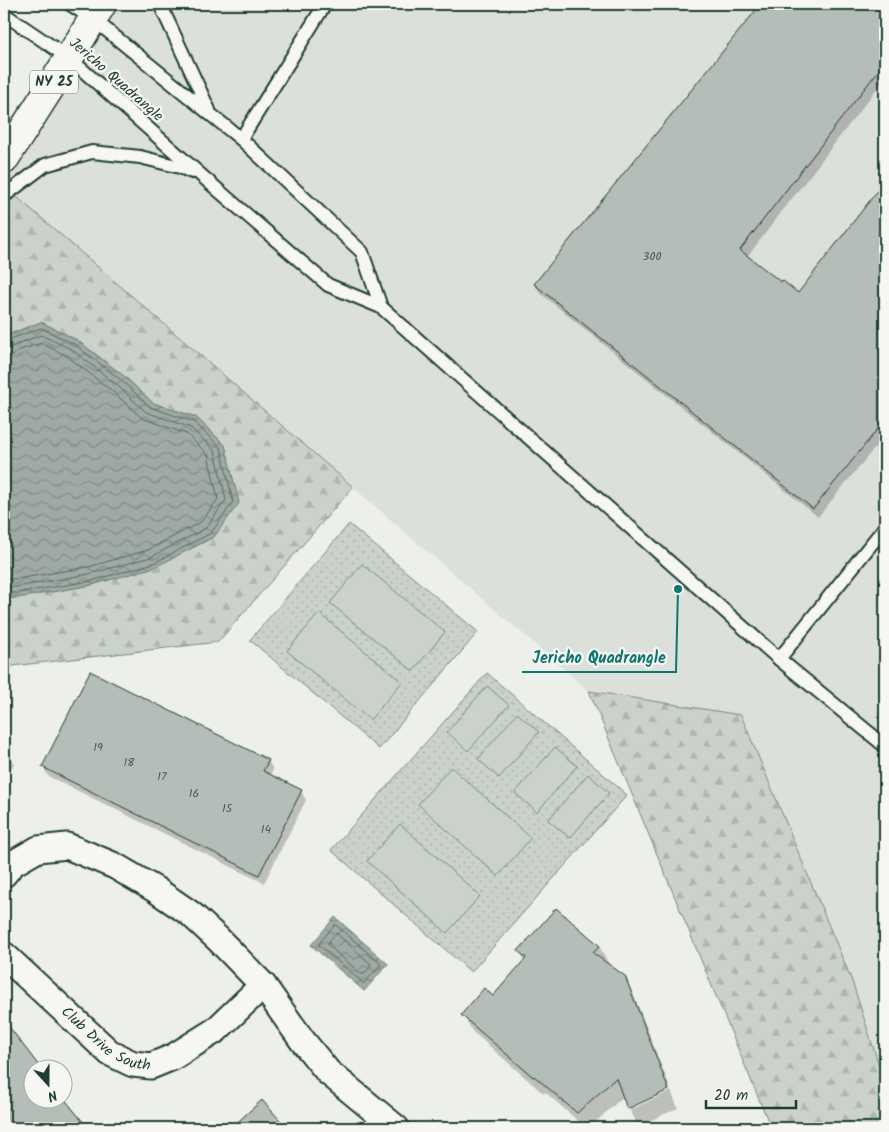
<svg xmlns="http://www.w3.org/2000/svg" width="889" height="1132" viewBox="0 0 889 1132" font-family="Kalam,sans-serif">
	<defs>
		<pattern id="grass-dots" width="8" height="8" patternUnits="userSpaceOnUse" patternTransform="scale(1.25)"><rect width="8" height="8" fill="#cbd2cc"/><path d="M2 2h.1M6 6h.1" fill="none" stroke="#aeb5b0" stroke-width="1.8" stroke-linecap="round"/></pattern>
		<pattern id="forest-firs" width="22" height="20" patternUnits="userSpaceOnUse" patternTransform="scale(1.25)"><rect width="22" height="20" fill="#cbd2cc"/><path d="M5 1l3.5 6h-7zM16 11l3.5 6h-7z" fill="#aeb5b0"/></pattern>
		<pattern id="water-waves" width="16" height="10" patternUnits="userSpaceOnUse" patternTransform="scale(1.25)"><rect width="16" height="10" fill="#9faaa4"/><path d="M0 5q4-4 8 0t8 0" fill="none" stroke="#818c86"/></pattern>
	</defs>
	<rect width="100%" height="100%" fill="#edefea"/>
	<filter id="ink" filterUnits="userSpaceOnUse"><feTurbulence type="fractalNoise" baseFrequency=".02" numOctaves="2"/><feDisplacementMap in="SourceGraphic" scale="10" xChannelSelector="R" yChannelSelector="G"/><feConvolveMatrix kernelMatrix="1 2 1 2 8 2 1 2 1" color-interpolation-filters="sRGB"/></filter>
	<g filter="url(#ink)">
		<!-- built -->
		<path fill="#dce0db" d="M102 4H885V1084L852 981 741 715 589 691 10 191 4 196V160Z"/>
		<!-- grass -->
		<g fill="url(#grass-dots)" stroke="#758880">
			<path d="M349 524 478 632 379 749 250 640Z"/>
			<path d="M487 673 627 795 471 972 331 850Z"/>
		</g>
		<!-- forest -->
		<g fill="url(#forest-firs)" stroke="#758880">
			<path d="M10 191 353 487 218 642 4 667V598H17L92 585 196 417 153 403 124 376 77 340 41 322 10 334 4 340V196Z"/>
			<path d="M589 691 741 715 852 981 885 1084V1128H771Z"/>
		</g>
		<!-- pitch -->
		<g fill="#cbd2cc" stroke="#758880">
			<path d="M362 564 445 632 413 671 330 603Z"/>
			<path d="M319 613 402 682 370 720 287 651Z"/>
			<path d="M487 686 509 705 468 751 447 732Z"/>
			<path d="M517 713 539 732 499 778 478 759Z"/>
			<path d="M555 747 577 766 537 812 515 793Z"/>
			<path d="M451 767 531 838 498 876 418 804Z"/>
			<path d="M588 774 609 793 570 838 548 820Z"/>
			<path d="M400 824 480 896 447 933 367 861Z"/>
		</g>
		<!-- water -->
		<g fill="url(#water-waves)" stroke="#6c7e77">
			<path d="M41 322 77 340 124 376 153 403 196 417 225 445 239 503 214 537 155 567 92 585 17 598H4V340L10 334Z"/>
			<path d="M335 917 388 964 364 991 311 945Z"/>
		</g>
		<!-- shadow -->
		<g fill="#0003">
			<path d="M763 4H885V78L747 257 781 284 799 295 885 183V435L818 517 540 293 535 284Z"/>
			<path d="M4 752 9 755 14 764 4 779Z"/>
			<path d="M268 760 273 770 270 775 301 791 306 800 264 883 48 776 43 767Z"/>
			<path d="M599 946 609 964 608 965 624 977 634 995 670 1088 629 1107V1110L671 1091 678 1108 638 1126 629 1108 624 1096 589 1128H586L545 1092 544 1094 473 1032 463 1015 493 998 525 961 520 951Z"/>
			<path d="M8 1027 32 1070V1100H62V1098L86 1128H4V1030Z"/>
			<path d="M262 1102 285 1128H233Z"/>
		</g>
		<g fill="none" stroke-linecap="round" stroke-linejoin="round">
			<!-- shore -->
			<g stroke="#526961" stroke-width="1">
				<path d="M4 343H7L13 338 41 328 74 344 121 380 150 407 194 422 221 448 233 502 211 533 154 563 91 581 17 593H4"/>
				<path d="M4 349H9L17 344 41 335 71 349 117 385 146 412 191 428 215 451 226 500 206 528 151 557 89 574 16 587 4 586"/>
				<path d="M4 357 12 356 20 350 41 343 67 356 112 391 142 418 187 434 208 455 218 499 201 522 148 550 88 567 16 579H4"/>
				<path d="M336 925 380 963V966L364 983 362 982 319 945 320 942 334 926Z"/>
				<path d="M337 934 371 964V966L364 974H361L328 945C328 941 333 935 337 934Z"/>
			</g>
		</g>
		<!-- building -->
		<g fill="#b4bdb8" stroke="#1f3d34">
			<path d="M761 4H885V62L740 250 781 282 782 280 798 293 885 181V420L813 509 534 284Z"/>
			<path d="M90 671 269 760 263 771 302 790 259 875 42 767Z"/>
			<path d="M556 908 600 946 593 953 625 976 669 1090 627 1109 616 1078 577 1113 534 1076 533 1077 461 1015 484 988 493 996 526 958 518 951Z"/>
			<path d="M4 1020 42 1070H32V1100H62V1096L88 1128H4Z"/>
			<path d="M262 1100 287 1128H231Z"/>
		</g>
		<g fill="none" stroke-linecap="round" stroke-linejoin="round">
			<defs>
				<g id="service">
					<path d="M70 4 93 19 241 139 362 252 381 307"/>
					<path d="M160 4 209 110"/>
					<path d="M4 14 69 58 203 177 328 285 381 307 779 659 885 746"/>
					<path d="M241 139 325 4"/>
					<path d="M4 196 45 165 92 152 140 157 180 167 192 172"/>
					<path d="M779 659 885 527"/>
				</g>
				<g id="minor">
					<path d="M4 874 12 864 38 849 67 846 115 866 156 890 191 914 218 939 263 985 302 1040 328 1072 396 1128"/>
					<path id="s1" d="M4 955 110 1053 133 1064 151 1066 173 1057 216 1030 263 985"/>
				</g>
				<path id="primary" d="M4 160 69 58 102 4"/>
			</defs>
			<!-- service casing -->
			<use href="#service" stroke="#1f3d34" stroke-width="16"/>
			<!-- minor casing -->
			<use href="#minor" stroke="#1f3d34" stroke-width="29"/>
			<!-- primary casing -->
			<use href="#primary" stroke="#1f3d34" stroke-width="31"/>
			<!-- service -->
			<use href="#service" stroke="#f6f6f2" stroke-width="12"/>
			<!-- minor -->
			<use href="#minor" stroke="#f6f6f2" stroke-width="25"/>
			<!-- primary -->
			<use href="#primary" stroke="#f6f6f2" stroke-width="28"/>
		</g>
	</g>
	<g text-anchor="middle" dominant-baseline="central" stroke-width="4.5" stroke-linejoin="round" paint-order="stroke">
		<!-- number labels -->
		<g font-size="12" fill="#445d55">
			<text x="652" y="256">300</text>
			<text x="98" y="747">19</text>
			<text x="129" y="762">18</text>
			<text x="162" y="776">17</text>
			<text x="194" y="793">16</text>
			<text x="227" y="808">15</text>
			<text x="266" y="829">14</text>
		</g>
		<!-- shield labels -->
		<rect fill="#f6f6f2" stroke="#60746d" stroke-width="1" x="30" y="70.5" width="48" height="23" rx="4"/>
		<g font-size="14" font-weight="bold" fill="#1f3d34">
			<text x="54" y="82">NY 25</text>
		</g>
		<!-- street labels -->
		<g font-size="15" fill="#1f3d34" stroke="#f6f6f2">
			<text transform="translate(116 80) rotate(41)">Jericho Quadrangle</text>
			<text stroke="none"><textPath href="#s1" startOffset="134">Club Drive South</textPath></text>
		</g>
	</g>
	<!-- callouts -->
	<path fill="none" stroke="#0f766e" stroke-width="2" d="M678 589L676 672H522"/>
	<circle fill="#0f766e" stroke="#f6f6f2" stroke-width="2" cx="678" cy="589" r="5"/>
	<g font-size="16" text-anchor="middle" font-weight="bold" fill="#0f766e" stroke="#f6f6f2" stroke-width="4.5" stroke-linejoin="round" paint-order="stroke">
		<text x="599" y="663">Jericho Quadrangle</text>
	</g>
	<!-- margin -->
	<rect width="889" height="1132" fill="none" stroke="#f6f6f2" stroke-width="20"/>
	<rect x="10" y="10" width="869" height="1112" fill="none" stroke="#1f3d34" stroke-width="2" filter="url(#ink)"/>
	<!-- north arrow -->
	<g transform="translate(48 1084) rotate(159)"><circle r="24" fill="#f6f6f2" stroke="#a0aca6"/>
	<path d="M0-4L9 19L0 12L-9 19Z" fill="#1f3d34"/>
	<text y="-8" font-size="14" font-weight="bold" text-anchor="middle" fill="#1f3d34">N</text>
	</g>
	<!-- scale -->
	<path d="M706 1100v8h90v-8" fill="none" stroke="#1f3d34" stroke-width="2.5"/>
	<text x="714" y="1100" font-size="15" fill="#1f3d34" stroke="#f6f6f2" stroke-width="4" paint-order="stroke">20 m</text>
</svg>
